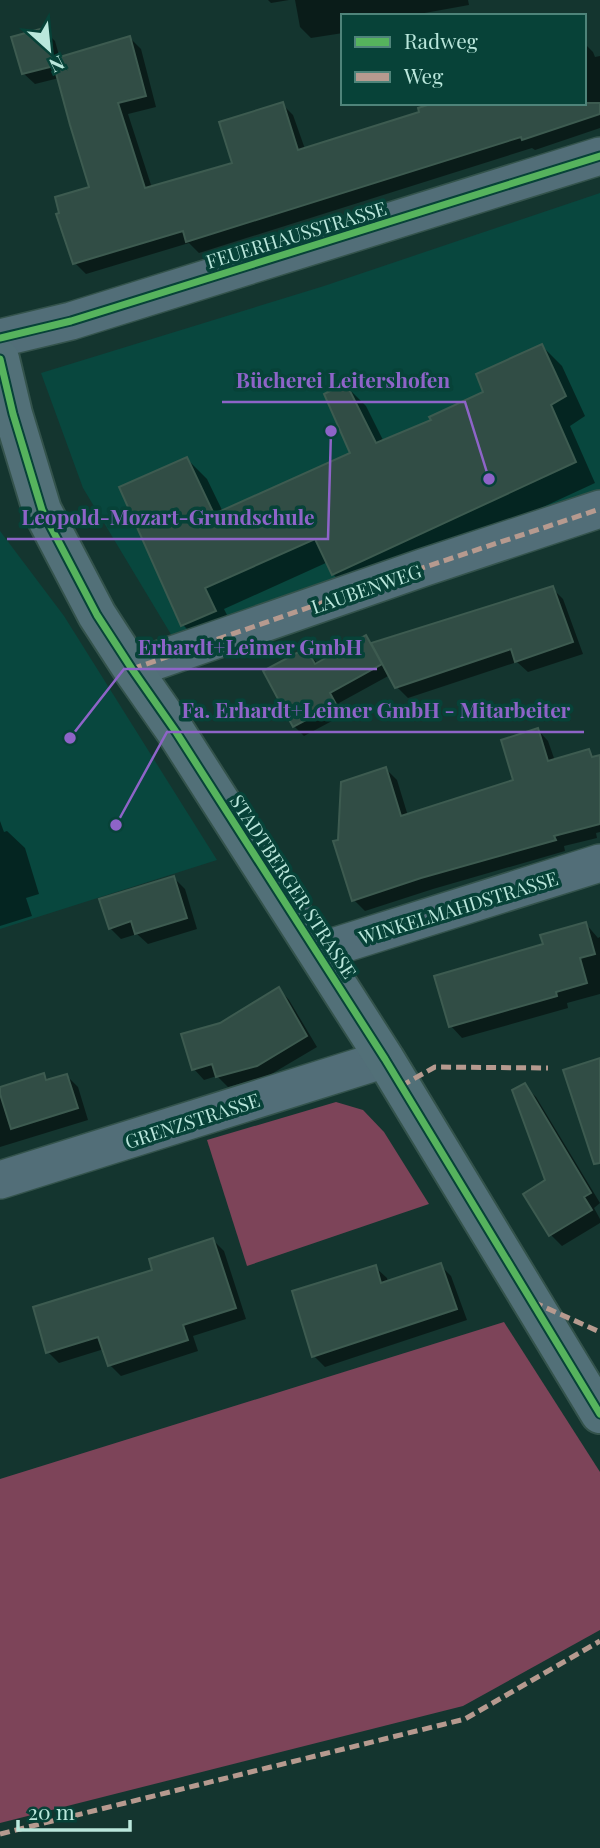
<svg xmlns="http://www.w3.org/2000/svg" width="600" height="1848" viewBox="0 0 600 1848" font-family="'Playfair Display',serif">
	<rect width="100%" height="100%" fill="#14352f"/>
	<!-- built -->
	<g fill="#08473e">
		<path d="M600 193V501L175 641 83 488 41 373 324 286Z"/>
		<path d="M0 531 64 616 217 860 0 929Z"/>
	</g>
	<!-- green -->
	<g fill="#7d4459">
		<path d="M336 1102 363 1110 384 1132 429 1204 247 1266 207 1140Z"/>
		<path d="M504 1322 600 1472V1630L463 1706 0 1823V1479Z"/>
	</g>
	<!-- shadow -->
	<g fill="#0007">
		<path d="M268 0H289L271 3Z"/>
		<path d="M295 0H468L469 5 408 16H343V33L311 38 300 27Z"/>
		<path d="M44 30 55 41 60 59 130 38 141 49 156 107 128 114 152 188 234 164 282 104 293 115 305 149 584 103V43L593 52 595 57 600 56V128L535 150 532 148 199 253 189 243 86 274 75 263 91 188 59 78 35 84 23 73Z"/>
		<path d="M542 346 562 366 585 416 570 426 595 483 353 595 333 574 328 562 224 609 235 631 203 645 183 625 187 459 207 479 223 512 353 454 345 385 366 406 384 442 433 421 486 393Z"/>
		<path d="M552 588 563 599 583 654 528 672 517 662 408 698 397 687 390 675 339 703 345 714 304 736 294 726 305 650 318 664 366 638 373 644Z"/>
		<path d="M538 730 548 741 555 761 589 751 595 758 600 757V832L596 833 597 838 564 846 565 851 433 889 365 911 354 900 339 841 386 769 397 780 408 816 516 781Z"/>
		<path d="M0 821 4 832 7 831 25 848 39 894 26 898 32 916 0 926Z"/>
		<path d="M174 878 185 889 197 929 148 944 137 934 121 939 110 928Z"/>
		<path d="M586 924 598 938 600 937V994L567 1003 568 1008 462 1038 451 1026 545 946Z"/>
		<path d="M279 989 289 1000 317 1047 268 1076 228 1087 217 1076 204 1080 194 1069 183 1035 220 1024Z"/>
		<path d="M44 1075 50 1081 67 1076 78 1087 88 1120 0 1147V1089Z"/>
		<path d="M524 1086 536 1097 600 1203 594 1208 600 1219V1223L562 1246 551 1235 526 1194 547 1181Z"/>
		<path d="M213 1240 224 1251 246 1319 193 1336 198 1351 121 1376 110 1365 104 1349 59 1363 48 1352 154 1271Z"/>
		<path d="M440 1265 451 1276 467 1320 325 1367 314 1356 375 1267 387 1278 388 1283Z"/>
	</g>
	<!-- building -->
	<g fill="#314d45" stroke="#3d5b50" stroke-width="2">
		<path d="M44 28 53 59 130 36 146 96 118 103 145 188 232 163 219 122 283 102 298 150 419 112 418 108 434 103H600V114L522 140 521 137 186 242 183 231 73 264 56 214 59 213 55 197 89 187 70 125 54 66 22 74 11 37Z"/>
		<path d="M542 344 566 396 551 405 576 462 332 575 315 539 205 588 216 611 181 626 119 487 187 457 214 514 350 453 324 394 346 383 376 443 431 420 429 417 483 392 476 374Z"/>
		<path d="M553 586 573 642 515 662 511 649 395 688 371 643Z"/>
		<path d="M366 635 382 664 330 693 336 704 293 727 263 671 306 648 315 664Z"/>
		<path d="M538 728 548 761 589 749 592 757 600 755V824L554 836 556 840 421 878 352 901 333 841 338 840 341 782 386 767 401 816 513 780 501 740Z"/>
		<path d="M174 876 187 918 135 934 131 921 109 929 99 899Z"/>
		<path d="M586 922 595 954 580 958 587 983 556 992 557 996 449 1027 434 976 543 944 540 935Z"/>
		<path d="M279 987 307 1036 257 1066 216 1077 212 1064 192 1070 181 1034 220 1023Z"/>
		<path d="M600 1058V1163L594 1164 563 1070Z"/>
		<path d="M44 1073 46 1080 67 1074 78 1108 11 1129 0 1094V1087Z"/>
		<path d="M525 1083 591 1193 584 1197 592 1210 549 1236 523 1194 545 1180 512 1090Z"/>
		<path d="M213 1238 236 1308 183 1325 188 1340 108 1366 98 1337 46 1353 33 1307 152 1270 149 1259Z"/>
		<path d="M441 1263 457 1309 312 1357 292 1291 376 1265 381 1283Z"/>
	</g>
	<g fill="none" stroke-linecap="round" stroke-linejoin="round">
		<defs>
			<g id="street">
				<path d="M0 338 71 321 600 156"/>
				<path d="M132 669 422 568 600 509"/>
				<path d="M317 952 600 863"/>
				<path d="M0 1180 385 1059"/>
			</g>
			<path id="secondary" d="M0 359 13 414 42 510 97 615 132 669 176 732 385 1059 600 1414"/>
		</defs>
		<!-- street casing -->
		<use href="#street" stroke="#34534c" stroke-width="40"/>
		<!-- secondary casing -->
		<use href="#secondary" stroke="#34534c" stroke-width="42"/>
		<!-- street -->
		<use href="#street" stroke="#526e78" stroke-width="37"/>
		<!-- secondary -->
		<use href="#secondary" stroke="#527078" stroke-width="38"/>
		<!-- quiet -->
		<g stroke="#b69a8f" stroke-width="5" stroke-dasharray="10 5" stroke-linecap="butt">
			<path d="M132 669 422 568 600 509"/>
			<path d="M401 1086 435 1067 548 1068"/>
			<path d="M533 1302 600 1332"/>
			<path d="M0 1834 465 1719 600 1641"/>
		</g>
		<defs>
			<g id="cycleway">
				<path d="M0 338 71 321 600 156"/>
				<path d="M0 359 13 414 42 510 97 615 132 669 176 732 385 1059 600 1414"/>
			</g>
		</defs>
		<!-- cycleway casing -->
		<use href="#cycleway" stroke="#074238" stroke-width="11"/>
		<!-- cycleway -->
		<use href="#cycleway" stroke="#56b35d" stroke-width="7"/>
	</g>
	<g text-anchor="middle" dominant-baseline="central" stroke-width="7" stroke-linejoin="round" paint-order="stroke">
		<!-- street labels -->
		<g font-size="19" fill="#bae7dc" stroke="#074238">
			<text transform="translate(296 234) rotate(-17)">FEUERHAUSSTRASSE</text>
			<text transform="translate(366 588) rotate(-19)">LAUBENWEG</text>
			<text transform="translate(294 886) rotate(57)">STADTBERGER STRASSE</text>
			<text transform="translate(458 907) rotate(-17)">WINKELMAHDSTRASSE</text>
			<text transform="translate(192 1120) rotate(-18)">GRENZSTRASSE</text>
		</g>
	</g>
	<!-- callouts -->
	<path fill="none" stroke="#8e64c8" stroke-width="2.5" d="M489 479L465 402H222M331 431L328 539H7M70 738L124 669H377M116 825L167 732H584"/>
	<g fill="#8e64c8" stroke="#074238" stroke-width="2.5">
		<circle cx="489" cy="479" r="7"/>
		<circle cx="331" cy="431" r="7"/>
		<circle cx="70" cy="738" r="7"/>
		<circle cx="116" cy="825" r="7"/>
	</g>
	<g font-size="21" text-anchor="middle" font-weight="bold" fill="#8e64c8" stroke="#074238" stroke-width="7" stroke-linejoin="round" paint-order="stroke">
		<text x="343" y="388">Bücherei Leitershofen</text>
		<text x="168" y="525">Leopold-Mozart-Grundschule</text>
		<text x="250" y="655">Erhardt+Leimer GmbH</text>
		<text x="376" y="718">Fa. Erhardt+Leimer GmbH - Mitarbeiter</text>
	</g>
	<!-- legend -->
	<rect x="341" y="14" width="245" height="91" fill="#074238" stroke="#4f847a" stroke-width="2"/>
	<rect x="355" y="37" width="35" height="10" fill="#56b35d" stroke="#4f847a" stroke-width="2"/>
	<text x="404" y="49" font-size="21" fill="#bae7dc">Radweg</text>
	<rect x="355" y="72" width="35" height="10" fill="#b69a8f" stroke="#4f847a" stroke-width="2"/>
	<text x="404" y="84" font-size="21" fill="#bae7dc">Weg</text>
	<!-- north arrow -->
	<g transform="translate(49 49) rotate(153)" stroke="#074238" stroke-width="5" paint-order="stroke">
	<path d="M0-5L12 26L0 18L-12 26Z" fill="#bae7dc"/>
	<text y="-10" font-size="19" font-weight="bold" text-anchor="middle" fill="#bae7dc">N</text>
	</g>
	<!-- scale -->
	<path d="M18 1820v10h112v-10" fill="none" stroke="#bae7dc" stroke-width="3.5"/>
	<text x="28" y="1820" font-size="21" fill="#bae7dc" stroke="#074238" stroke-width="5" paint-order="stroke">20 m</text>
</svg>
